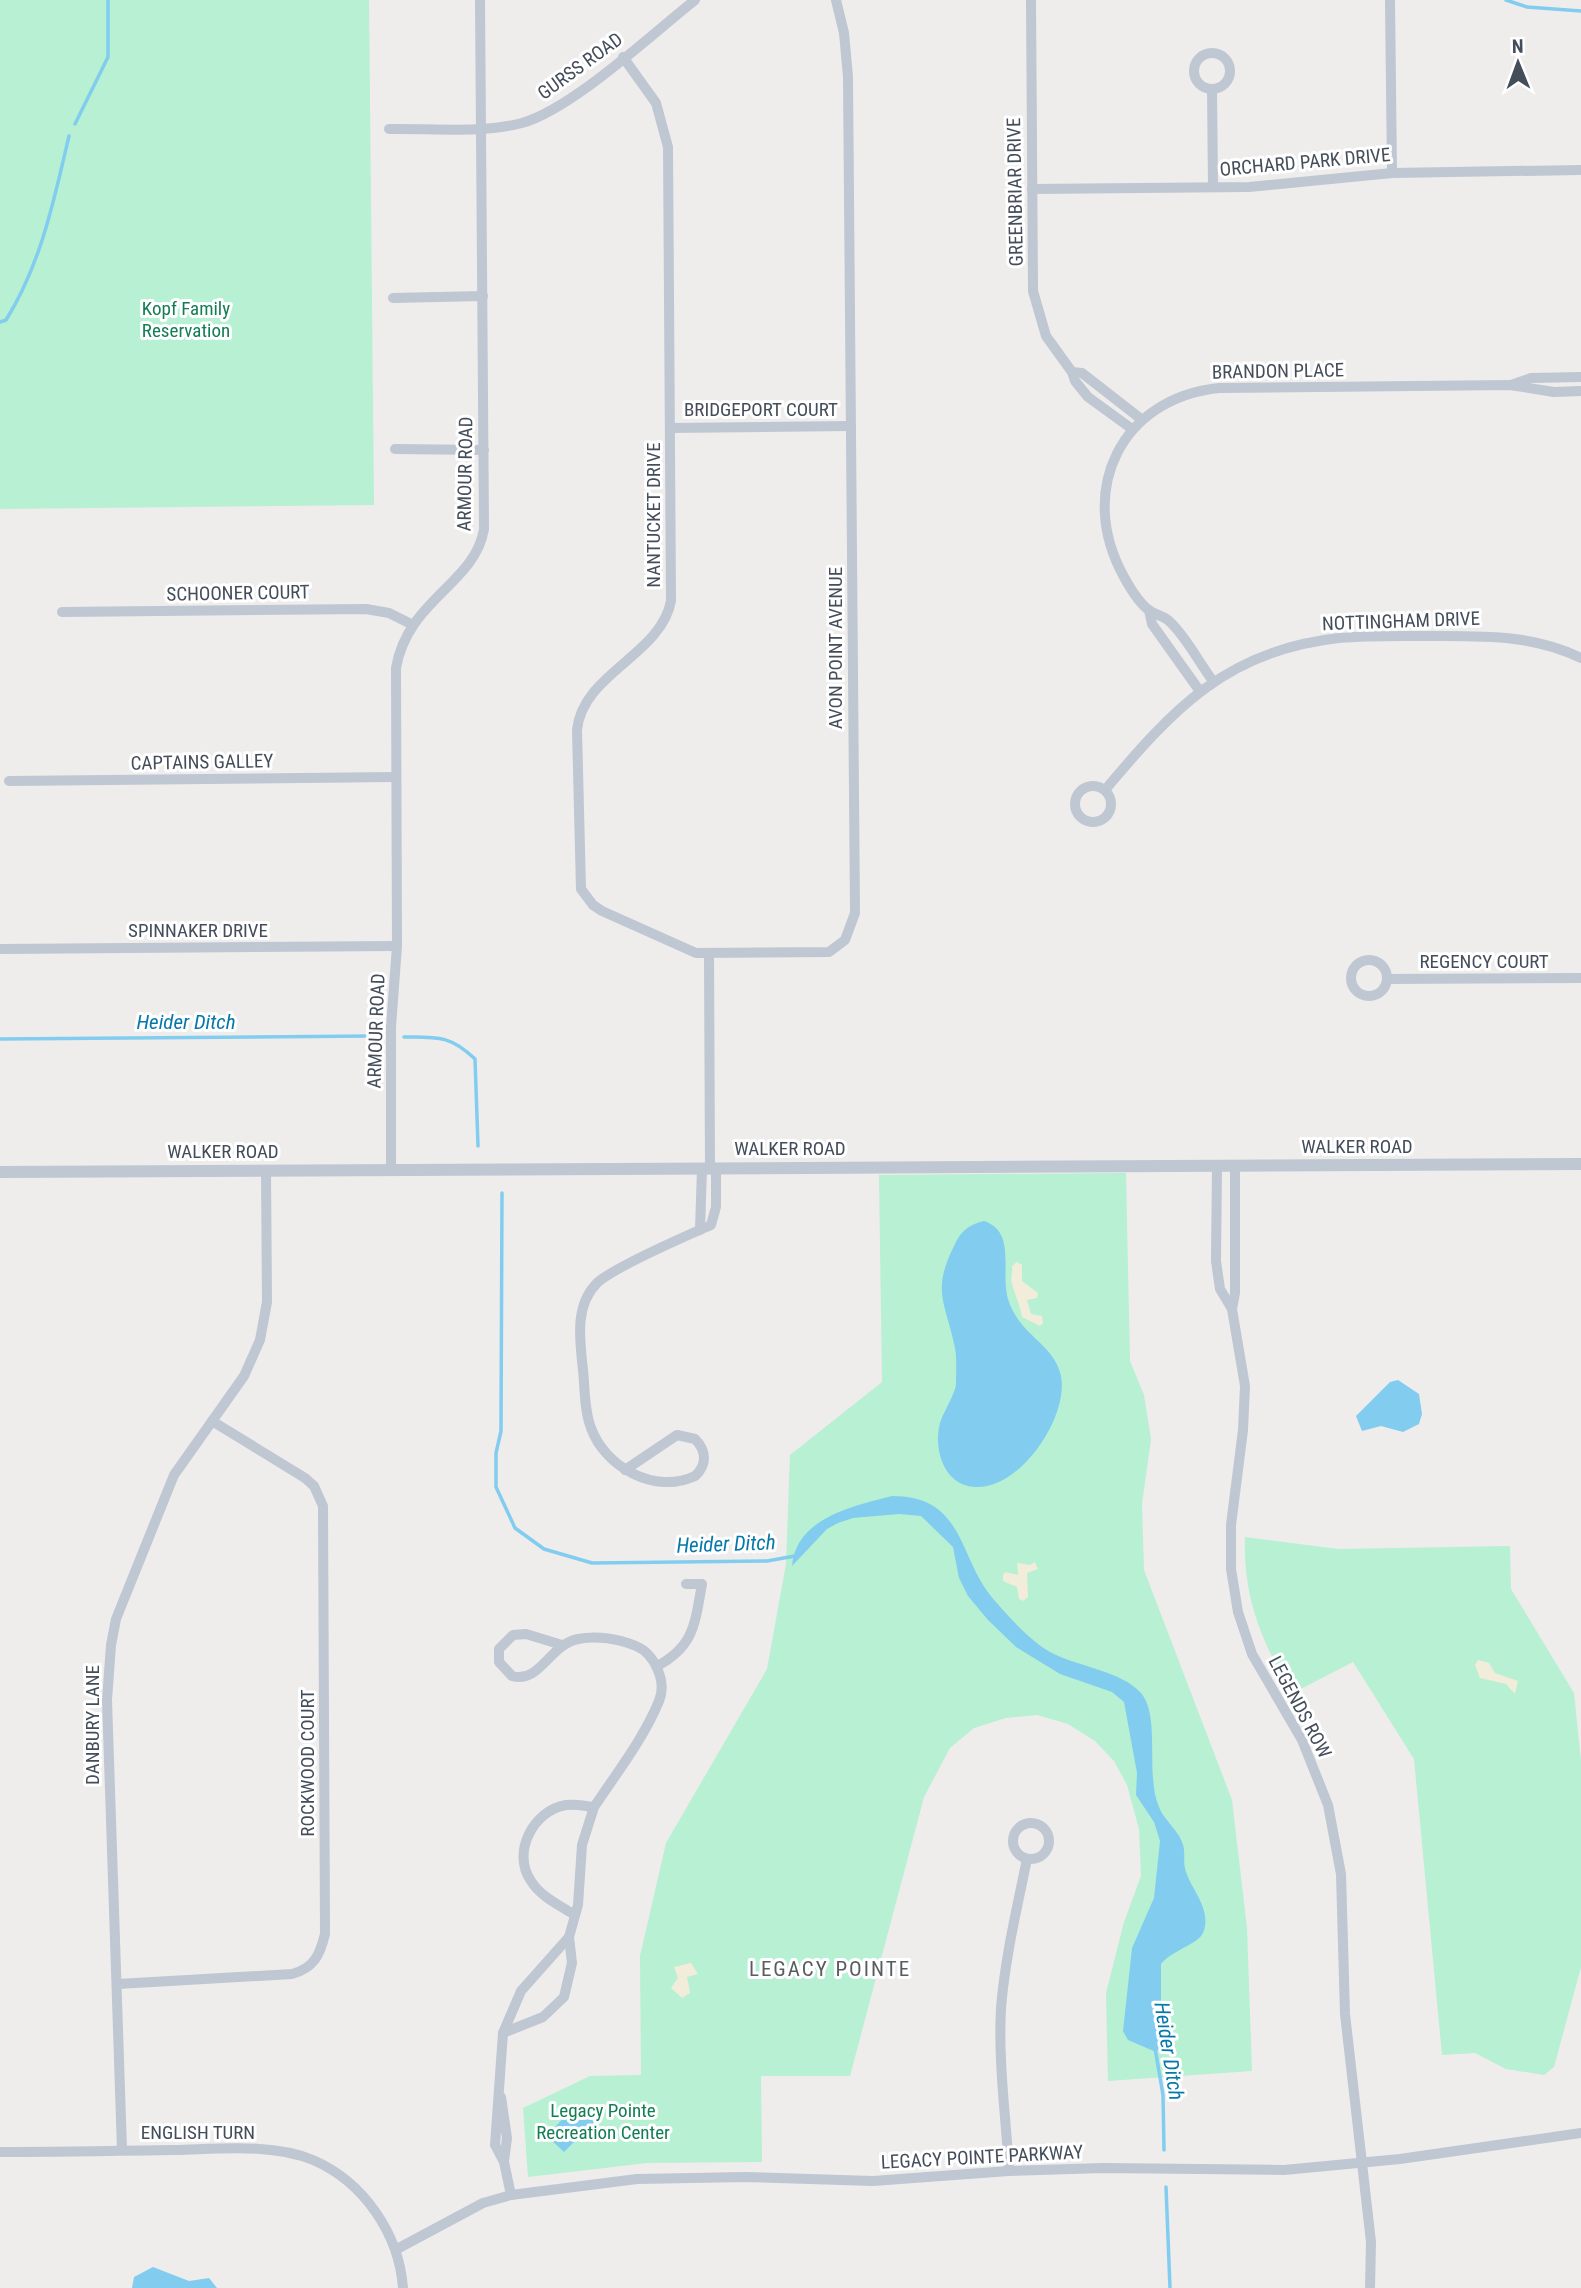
<svg xmlns="http://www.w3.org/2000/svg" width="1581" height="2288" viewBox="0 0 1581 2288" font-family="'Roboto Condensed',sans-serif">
	<rect width="100%" height="100%" fill="#efecec"/>
	<!-- green -->
	<g fill="#b7f0d3">
		<path d="M0 0H369L374 505 0 509Z"/>
		<path d="M1126 1173 1130 1361 1144 1395 1151 1439 1142 1504 1144 1570 1232 1800 1247 1928 1252 2071 1108 2081 1106 1993 1124 1922 1141 1876 1139 1829 1127 1785 1114 1761 1095 1741 1068 1724 1037 1715 1006 1718 974 1728 950 1748 924 1797 850 2076H761L762 2162 647 2163 528 2177 523 2108 590 2076 641 2075 640 1956 666 1843 767 1669 786 1564 790 1455 882 1382 879 1175Z"/>
		<path d="M1245 1537 1338 1549 1510 1546 1511 1589 1574 1693 1581 1761V1967L1554 2067 1544 2075 1506 2069 1475 2053 1442 2055 1414 1759 1353 1662 1293 1693C1261 1643 1243 1596 1245 1537Z"/>
	</g>
	<!-- sand -->
	<g fill="#f2eddb">
		<path d="M1017 1262 1022 1265V1281L1038 1293 1037 1298 1027 1300 1031 1314 1042 1316 1043 1323 1040 1326 1022 1317C1020 1305 1015 1295 1012 1284 1010 1278 1013 1272 1012 1266Z"/>
		<path d="M1035 1562 1038 1569 1027 1573 1028 1597 1023 1601 1019 1599 1017 1587 1003 1581V1575L1005 1572 1018 1575 1017 1563 1030 1565Z"/>
		<path d="M1478 1660 1489 1663 1495 1673 1518 1681 1515 1694 1506 1684 1480 1678 1475 1665Z"/>
		<path d="M691 1963 698 1974 687 1977 690 1993 682 1998 671 1988 678 1978 674 1967Z"/>
	</g>
	<!-- water -->
	<g fill="#82cdef">
		<path d="M984 1221C1017 1232 1000 1272 1008 1299 1020 1337 1054 1343 1061 1376 1069 1417 1020 1490 975 1487 944 1485 933 1450 940 1423 943 1413 956 1392 956 1384 956 1373 957 1359 955 1348 946 1303 931 1292 954 1246 961 1231 968 1225 984 1221Z"/>
		<path d="M1398 1380 1419 1394 1422 1414 1419 1424 1403 1432 1381 1426 1362 1431 1356 1416 1390 1382Z"/>
		<path d="M892 1496C966 1496 957 1558 995 1601 1010 1618 1033 1644 1054 1654 1080 1667 1121 1671 1141 1693 1161 1716 1145 1775 1159 1807 1164 1820 1177 1829 1182 1842 1186 1851 1183 1860 1185 1868 1189 1888 1213 1908 1203 1933 1198 1944 1171 1951 1161 1964V2046L1156 2052 1128 2040 1123 2031 1132 1948 1154 1898 1160 1841 1154 1822 1136 1795 1137 1773 1124 1702 1112 1692 1060 1674 1016 1647 988 1620 968 1596 959 1578 953 1547 921 1516 899 1514 853 1518 838 1523 827 1529 792 1566C796 1518 853 1506 892 1496Z"/>
		<path d="M575 2105 594 2122 564 2152 547 2136Z"/>
		<path d="M153 2267 189 2281 209 2278 217 2288H132L134 2277Z"/>
	</g>
	<g fill="none" stroke-linecap="round" stroke-linejoin="round">
		<!-- stream -->
		<g stroke="#82cdef" stroke-width="3.5">
			<path d="M1506 0 1527 7 1581 11"/>
			<path d="M75 124 108 57V0"/>
			<path d="M0 322 6 320C41 264 54 200 69 136"/>
			<path d="M404 1037C437 1037 450 1035 475 1059L478 1146"/>
			<path d="M0 1039 373 1036"/>
			<path d="M502 1193 501 1431 496 1453V1487L515 1528 544 1549 592 1563 767 1561 795 1556"/>
			<path d="M1155 2048 1163 2095 1164 2150"/>
			<path d="M1166 2187 1170 2288"/>
		</g>
		<!-- minor -->
		<g stroke="#bec7d2" stroke-width="10">
			<path d="M1031 0 1033 291 1046 336 1072 372 1075 381 1088 397 1132 429"/>
			<path d="M1390 0 1392 173"/>
			<circle cx="1212" cy="71" r="18"/>
			<path d="M623 57 656 103 668 147 671 601C661 655 582 674 577 730L581 889 593 905 602 911 696 953 829 952 845 940 855 913 848 77 844 33 836 0"/>
			<path d="M1212 89 1213 187"/>
			<path d="M389 129C432 128 480 134 522 123 572 109 652 34 695 0"/>
			<path d="M1032 189 1249 187 1392 173 1581 170"/>
			<path d="M393 298 483 296"/>
			<path d="M1072 372 1082 373 1141 419"/>
			<path d="M1511 385 1531 378 1581 377"/>
			<path d="M670 428 851 426"/>
			<path d="M395 449 484 450"/>
			<path d="M1149 610 1152 624 1199 690"/>
			<path d="M62 612 366 609 389 613 411 624"/>
			<path d="M1213 681C1199 663 1186 636 1169 621 1164 616 1156 615 1150 611 1140 604 1130 588 1124 577 1076 491 1121 398 1219 388L1510 385 1554 392 1581 391"/>
			<path d="M9 781 396 777"/>
			<circle cx="1093" cy="804" r="18"/>
			<path d="M1105 790C1173 709 1227 650 1339 638 1371 635 1403 636 1435 636 1486 636 1534 635 1581 658"/>
			<path d="M0 949 397 946"/>
			<path d="M709 955 710 1168"/>
			<circle cx="1369" cy="978" r="18"/>
			<path d="M1387 979 1581 978"/>
			<path d="M1217 1165 1216 1261 1220 1289 1232 1309 1245 1386 1243 1430 1231 1525V1569L1238 1612 1252 1654 1302 1740 1328 1805 1341 1874 1345 2014 1371 2242 1370 2288"/>
			<path d="M391 1170V1027L397 946 396 668C408 599 475 584 484 529L480 0"/>
			<path d="M700 1230 702 1168"/>
			<path d="M1232 1309 1235 1293V1165"/>
			<path d="M625 1470 677 1435 695 1439C707 1451 707 1465 695 1476 655 1495 605 1467 591 1428 584 1410 585 1388 583 1370 580 1341 574 1306 597 1283 614 1267 686 1236 711 1225L716 1207V1168"/>
			<path d="M657 1666C695 1646 695 1622 702 1584H686"/>
			<circle cx="1031" cy="1841" r="18"/>
			<path d="M573 1914C559 1905 540 1896 531 1881 511 1852 534 1810 566 1805 575 1804 585 1806 594 1807"/>
			<path d="M118 1984 292 1974C314 1968 320 1955 325 1934L323 1506 314 1486 305 1478 212 1421"/>
			<path d="M503 2033 543 2017 564 1997 572 1963 569 1937 578 1905 582 1845 594 1807C616 1774 644 1738 659 1701 667 1682 655 1654 636 1646 619 1639 597 1635 578 1639 549 1645 540 1684 512 1676L499 1662V1649L513 1635 526 1634 562 1645"/>
			<path d="M501 2097 507 2138 504 2161"/>
			<path d="M122 2150 107 1700 111 1645 116 1619 174 1475 244 1376 260 1340 267 1302 266 1170"/>
			<path d="M0 2152C59 2152 117 2151 176 2150 218 2149 273 2143 313 2160 364 2182 399 2234 403 2288"/>
			<path d="M1009 2171C1006 2117 998 2062 1001 2008 1005 1958 1017 1908 1027 1859"/>
			<path d="M511 2195 504 2162 495 2145 503 2033 521 1991 569 1937"/>
			<path d="M397 2249 483 2203 511 2195 637 2179 746 2177 873 2181 1009 2171 1103 2168 1284 2170 1400 2159 1581 2133"/>
		</g>
		<!-- tertiary -->
		<path stroke="#bec7d2" stroke-width="12" d="M0 1172 1581 1164"/>
	</g>
	<g text-anchor="middle" dominant-baseline="central" stroke-width="6" stroke-linejoin="round" paint-order="stroke">
		<!-- street labels -->
		<g font-size="19" fill="#444d5a" stroke="#fff">
			<text transform="translate(580 66) rotate(-36)">GURSS ROAD</text>
			<text transform="translate(1305 162) rotate(-5)">ORCHARD PARK DRIVE</text>
			<text transform="translate(1015 192) rotate(-91)">GREENBRIAR DRIVE</text>
			<text transform="translate(1278 371) rotate(-1)">BRANDON PLACE</text>
			<text x="761" y="409">BRIDGEPORT COURT</text>
			<text transform="translate(465 474) rotate(-89)">ARMOUR ROAD</text>
			<text transform="translate(653 515) rotate(-90)">NANTUCKET DRIVE</text>
			<text transform="translate(238 593) rotate(-1)">SCHOONER COURT</text>
			<text transform="translate(1401 621) rotate(-2)">NOTTINGHAM DRIVE</text>
			<text transform="translate(835 648) rotate(-90)">AVON POINT AVENUE</text>
			<text transform="translate(202 762) rotate(-1)">CAPTAINS GALLEY</text>
			<text x="198" y="930">SPINNAKER DRIVE</text>
			<text x="1484" y="961">REGENCY COURT</text>
			<text transform="translate(376 1031) rotate(-88)">ARMOUR ROAD</text>
			<text x="1357" y="1146">WALKER ROAD</text>
			<text x="790" y="1148">WALKER ROAD</text>
			<text x="223" y="1151">WALKER ROAD</text>
			<text transform="translate(1300 1707) rotate(62)">LEGENDS ROW</text>
			<text transform="translate(92 1725) rotate(-90)">DANBURY LANE</text>
			<text transform="translate(307 1763) rotate(-90)">ROCKWOOD COURT</text>
			<text x="198" y="2132">ENGLISH TURN</text>
			<text transform="translate(982 2157) rotate(-3)">LEGACY POINTE PARKWAY</text>
		</g>
		<!-- park labels -->
		<g font-size="19" fill="#137d53" stroke="#fff">
			<text x="186" y="308">Kopf Family<tspan x="186" dy="22">Reservation</tspan></text>
			<text x="603" y="2110">Legacy Pointe<tspan x="603" dy="22">Recreation Center</tspan></text>
		</g>
		<!-- water labels -->
		<g font-size="21" font-style="italic" fill="#0677aa" stroke="#fff">
			<text x="186" y="1022">Heider Ditch</text>
			<text transform="translate(726 1544) rotate(-2)">Heider Ditch</text>
			<text transform="translate(1169 2051) rotate(81)">Heider Ditch</text>
		</g>
		<!-- neighbourhood labels -->
		<g font-size="21" letter-spacing="2" fill="#595c61" stroke="#fff">
			<text x="830" y="1969">LEGACY POINTE</text>
		</g>
	</g>
	<!-- north arrow -->
	<g transform="translate(1518 63) rotate(359)" stroke="#ffffff" stroke-width="5" paint-order="stroke">
	<path d="M0-5L12 26L0 18L-12 26Z" fill="#444d5a"/>
	<text y="-10" font-size="19" font-weight="bold" text-anchor="middle" fill="#444d5a">N</text>
	</g>
</svg>
